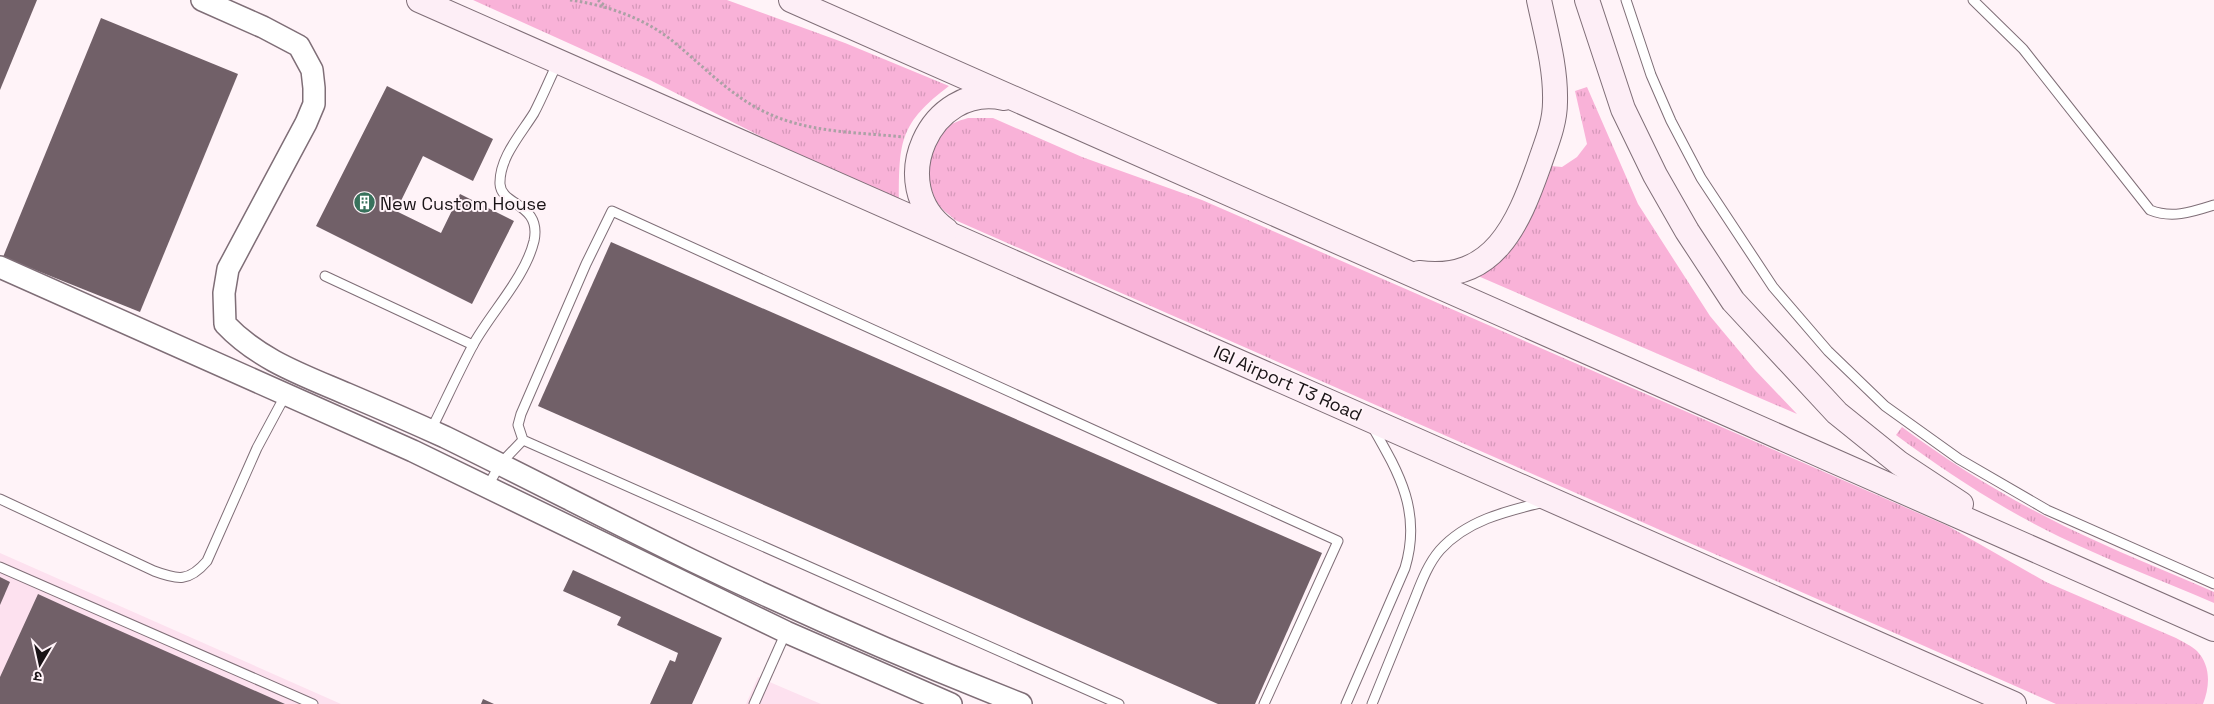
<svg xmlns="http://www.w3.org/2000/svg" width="2214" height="704" viewBox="0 0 2214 704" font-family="'Space Grotesk','Noto Sans Devanagari',sans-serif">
	<defs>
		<pattern id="grass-tufts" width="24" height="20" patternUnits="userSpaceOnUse" patternTransform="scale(1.25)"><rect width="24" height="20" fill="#f9b2d8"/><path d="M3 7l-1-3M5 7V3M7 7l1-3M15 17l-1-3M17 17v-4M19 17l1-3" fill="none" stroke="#d598b9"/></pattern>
	</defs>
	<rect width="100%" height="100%" fill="#fff3f8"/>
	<!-- built -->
	<g fill="#fde1ef">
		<path d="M0 553 341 704H0Z"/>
		<path d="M758 677 821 704H746Z"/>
	</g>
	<!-- grass -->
	<g fill="url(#grass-tufts)">
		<path d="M473 0H727L845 43 949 86C900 123 899 141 899 200L811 162 648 79Z"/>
		<path d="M1587 87 1638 204 1710 316 1755 370 1797 414 1478 276 1517 243 1531 218 1551 166 1562 167 1577 157 1587 144 1575 91Z"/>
		<path d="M968 118H993L1082 157 1202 200 1948 526 2046 582 2176 638C2183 642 2192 646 2197 651 2211 666 2210 686 2203 704H2056L955 220C950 215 942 210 938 204 926 183 924 152 941 133 948 124 958 121 968 118Z"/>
		<path d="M1902 427C1953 465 2007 498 2064 526 2113 550 2164 570 2214 592V603C2163 581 2110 561 2060 537 2002 509 1947 473 1896 435Z"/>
	</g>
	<!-- building -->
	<g fill="#716068">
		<path d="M0 0H37L0 90Z"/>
		<path d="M101 18 238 74 140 312 3 257Z"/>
		<path d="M387 86 493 139 473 181 423 156 396 211 441 233 460 194 514 221 472 304 316 226Z"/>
		<path d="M611 242 1322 553 1255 704H1218L538 406Z"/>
		<path d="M573 570 722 638 692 704H650L670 660 675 662 678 653 617 625 621 617 563 591Z"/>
		<path d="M0 577 10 582 0 605Z"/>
		<path d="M38 594 73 610 285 704H0V677Z"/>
		<path d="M483 699 494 704H481Z"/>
	</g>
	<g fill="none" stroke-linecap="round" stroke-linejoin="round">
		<defs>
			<g id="service">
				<path d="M1626 0 1651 75 1671 121 1701 178 1773 287 1828 351 1885 406 1959 459 2047 510 2214 584"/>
				<path d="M1973 0 2023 49 2150 210C2172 219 2192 212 2214 205"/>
				<path d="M325 276 473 345"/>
				<path d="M431 430C445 402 458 373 473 345 491 312 525 278 534 241 542 203 501 206 500 184 499 158 521 134 534 113 543 96 550 78 558 62"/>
				<path d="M488 486 500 464 523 440"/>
				<path d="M0 499 154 571C178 580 189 582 207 561L257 448 286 394"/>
				<path d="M0 567 313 704"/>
				<path d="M754 704 786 632"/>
				<path d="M1119 704 523 440 518 425 521 414 586 264 612 211 1338 541 1264 704"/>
				<path d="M1346 704 1405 568C1422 512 1399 473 1372 426"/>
				<path d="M1372 704C1385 672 1398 640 1411 608 1419 589 1426 566 1440 550 1467 520 1507 511 1544 502"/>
			</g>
			<g id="tertiary">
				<path d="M202 0 263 27 299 46 312 70 314 88V104L306 123 228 269 224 293 225 324C259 360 303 375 347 394 380 408 412 422 445 437 527 477 609 520 691 560 799 612 909 660 1021 704"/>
				<path d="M0 267 413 451 786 632 951 704"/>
			</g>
			<g id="secondary">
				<path d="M419 0 2014 704"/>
				<path d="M791 0 2214 629"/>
				<path d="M1587 0 1623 109 1655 175 1687 231 1733 301 1837 413 1899 463 1961 504"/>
				<path d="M946 230C884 186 930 82 1004 98"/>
				<path d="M1419 273C1494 283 1518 224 1539 165 1546 144 1555 124 1555 102 1556 68 1546 33 1539 0"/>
			</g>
		</defs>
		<!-- service casing -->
		<use href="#service" stroke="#7f6e77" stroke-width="11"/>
		<!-- tertiary casing -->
		<use href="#tertiary" stroke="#7f6e77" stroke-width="24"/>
		<!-- secondary casing -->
		<use href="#secondary" stroke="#7f6e77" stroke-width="26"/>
		<!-- path -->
		<g stroke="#aba1a5" stroke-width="3" stroke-dasharray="2.5 2.5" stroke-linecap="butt">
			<path d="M570 0C607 5 647 19 675 43 703 66 727 92 759 109 804 133 855 132 904 137"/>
			<path d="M598 0 605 6"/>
		</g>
		<!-- service -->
		<use href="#service" stroke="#fff" stroke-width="9"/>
		<!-- tertiary -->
		<use href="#tertiary" stroke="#fff" stroke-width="21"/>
		<!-- secondary -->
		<use href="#secondary" stroke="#fdeef6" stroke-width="24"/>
	</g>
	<!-- icons -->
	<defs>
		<symbol id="building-disc" viewBox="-11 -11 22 22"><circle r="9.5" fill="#38725c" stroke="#fff3f8"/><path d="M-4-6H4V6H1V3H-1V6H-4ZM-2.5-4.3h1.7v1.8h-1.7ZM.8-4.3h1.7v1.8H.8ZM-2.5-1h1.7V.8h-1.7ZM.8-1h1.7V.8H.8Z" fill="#fff"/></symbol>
	</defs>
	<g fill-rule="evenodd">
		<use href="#building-disc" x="352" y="190" width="25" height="25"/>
	</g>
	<g text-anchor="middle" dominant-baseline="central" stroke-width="4" stroke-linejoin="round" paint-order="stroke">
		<!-- poi labels -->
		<g font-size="18" fill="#191316" stroke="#fff3f8" text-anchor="start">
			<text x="380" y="203">New Custom House</text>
		</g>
		<!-- street labels -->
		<g font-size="18" fill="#191316" stroke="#fff3f8">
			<text transform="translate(1288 383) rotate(24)">IGI Airport T3 Road</text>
		</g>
	</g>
	<!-- north arrow -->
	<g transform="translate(40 664) rotate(189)" stroke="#fff3f8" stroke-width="4" paint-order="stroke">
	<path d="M0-4L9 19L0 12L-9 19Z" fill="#191316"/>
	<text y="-8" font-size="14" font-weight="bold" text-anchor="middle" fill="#191316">उ</text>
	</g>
</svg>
